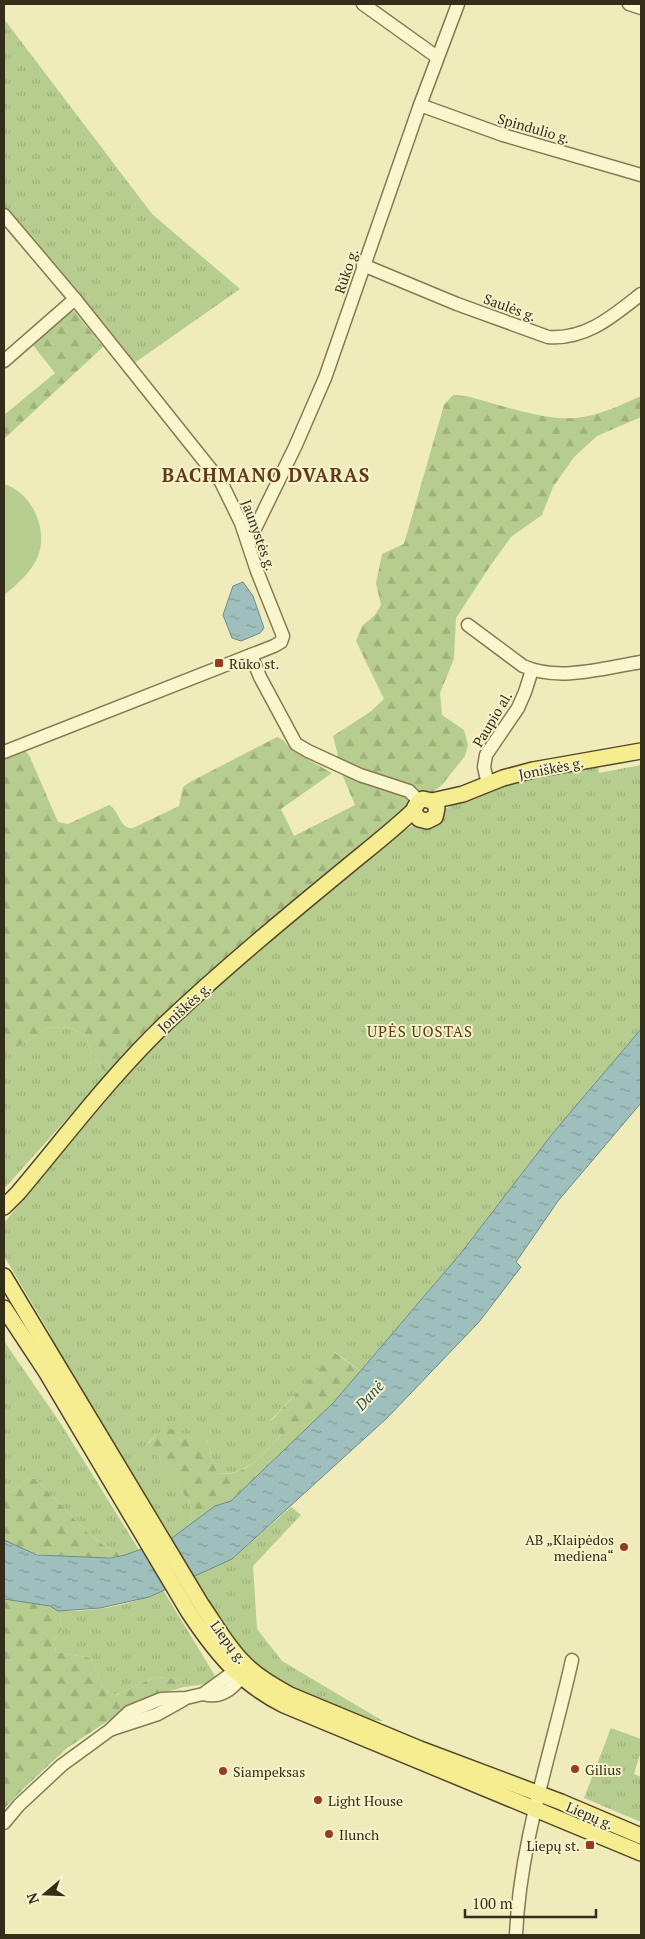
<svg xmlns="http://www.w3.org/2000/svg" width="645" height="1939" viewBox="0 0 645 1939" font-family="'PT Serif',serif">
	<defs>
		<pattern id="grass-tufts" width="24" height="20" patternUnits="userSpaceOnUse" patternTransform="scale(1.25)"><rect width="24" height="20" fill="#b7cd8f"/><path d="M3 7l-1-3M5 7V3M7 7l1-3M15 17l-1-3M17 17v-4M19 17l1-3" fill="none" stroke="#9eb07b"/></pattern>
		<pattern id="forest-firs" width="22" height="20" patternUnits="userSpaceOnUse" patternTransform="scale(1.25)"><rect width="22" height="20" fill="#b7cd8f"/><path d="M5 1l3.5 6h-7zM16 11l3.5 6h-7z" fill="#9eb07b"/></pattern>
		<pattern id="water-ripples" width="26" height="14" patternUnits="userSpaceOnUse" patternTransform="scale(1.25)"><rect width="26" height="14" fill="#9fbfbd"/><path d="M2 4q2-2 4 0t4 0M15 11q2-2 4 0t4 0" fill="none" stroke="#829c99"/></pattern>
	</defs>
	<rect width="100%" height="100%" fill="#efebbb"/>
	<!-- grass -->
	<g fill="url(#grass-tufts)">
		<path d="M4 19 152 214 240 289 133 364 4 207Z"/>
		<path d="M598 763 599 773 641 765V1029L553 1133 461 1253 360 1371 335 1352 270 1421 281 1435C265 1452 244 1479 217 1473L213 1462 207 1440 157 1434 148 1443 189 1501 192 1513 188 1527 172 1538 156 1512 153 1513 67 1374 49 1332 4 1256V1223L142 1054 175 1022 282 928 381 847 405 830 453 805 493 787 516 780Z"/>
		<path d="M49 1027 72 1028 86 1037 94 1059 107 1074 4 1189V1055Z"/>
		<path d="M4 1341 61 1424 139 1550 125 1555 103 1545 89 1534 36 1479 29 1478 14 1491 4 1494Z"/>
		<path d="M291 1507 301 1515 253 1566 257 1629 282 1661 383 1721 365 1719 281 1683 255 1665 244 1655 205 1601 209 1599 194 1575 232 1559Z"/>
		<path d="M163 1590 217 1679 206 1684 184 1687 179 1679 155 1677 116 1695 103 1688 91 1658 56 1652 54 1640 61 1630 60 1611C94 1612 133 1605 163 1590Z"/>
		<path d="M611 1728 641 1739V1751L634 1774 641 1777V1822L584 1798Z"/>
	</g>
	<!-- forest -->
	<g fill="url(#forest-firs)">
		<path d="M70 310 75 312 103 347 4 439V415L55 373 32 344Z"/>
		<path d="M453 395 466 396C498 404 544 421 576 418 598 416 621 405 641 396V417L597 436 574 457 553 487 542 515 511 537 490 566 456 618 454 659 440 693 442 715 464 730 468 745 465 756 441 786 349 856 262 927 145 1031 107 1074 94 1059 86 1037 72 1028 49 1027 4 1055V760L25 751 29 755 58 822 68 824 109 805C119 810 120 830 133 828L179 806 183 787 190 782 277 737 283 740 293 751 332 773 281 809 294 836 355 805 344 779 333 736 370 712 384 699 356 641 362 626 375 615 381 605 376 583 382 554 404 544 444 405Z"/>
		<path d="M334 1352 360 1371 334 1403 231 1501 215 1506 188 1527 192 1513 189 1501 148 1444 157 1434 167 1428 207 1440 213 1462 218 1473C244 1479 265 1452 281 1435L270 1422Z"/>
		<path d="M29 1478 36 1479 89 1534 103 1545 125 1555C91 1561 32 1561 4 1540V1494L14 1491Z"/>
		<path d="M4 1599 50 1606 60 1611 61 1630 54 1640 56 1652 91 1658 103 1688 116 1695 155 1677 179 1679 184 1687 144 1698 121 1712 67 1748 23 1789 4 1809Z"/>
	</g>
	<!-- garden -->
	<path fill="#b7cd8f" d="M4 484C34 493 52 536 34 564 26 577 15 586 4 595Z"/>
	<!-- water -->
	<g fill="url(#water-ripples)" stroke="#678d8c">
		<path d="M243 582 253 596 264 628 260 633 241 641 232 638 223 615 233 586Z"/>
		<path d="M641 1029V1103L558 1201 516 1262 521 1267 479 1322 387 1418 232 1559 149 1597 100 1608 58 1611 50 1606 4 1599V1540L37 1555 110 1558 125 1555 172 1538 215 1506 231 1501 334 1402 461 1253 553 1133Z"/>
	</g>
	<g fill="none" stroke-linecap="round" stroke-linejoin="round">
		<defs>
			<g id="minor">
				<path d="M363 4 437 57"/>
				<path d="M629 4 641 8"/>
				<path d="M420 105 503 135 641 175"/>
				<path d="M4 215 75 299 221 482 241 523 257 571 283 636 281 642 274 646 4 752"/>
				<path d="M363 265 457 304 548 337C586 340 613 316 641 294"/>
				<path d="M4 361 75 299"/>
				<path d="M248 543 295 447 325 378 420 105 458 4"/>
				<path d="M468 625 523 666C559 682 604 668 641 662"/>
				<path d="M251 655 260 677 296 744 308 751 360 775 409 791 419 801"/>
				<path d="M488 784 484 767 486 755 518 708 525 692 532 670"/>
				<path d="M203 1694C224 1700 236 1685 247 1670"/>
				<path d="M112 1729 158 1714 183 1700"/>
				<path d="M4 1823 19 1805 62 1765 110 1730 129 1712 161 1699 186 1698 203 1694 243 1665"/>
				<path d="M516 1935C520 1841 552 1751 572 1660"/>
			</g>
			<g id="major">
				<path d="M432 801 437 808 435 817 427 821 419 819 414 812 415 807 419 801 423 799 432 801 463 794 503 778 533 770 641 751"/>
				<path d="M4 1207 18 1193C66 1136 111 1076 165 1024 223 969 286 917 348 866 371 847 393 830 414 810"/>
				<path d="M4 1276 201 1604C215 1624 227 1647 245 1664 258 1677 274 1686 290 1695L420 1749 561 1802 641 1836"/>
				<path d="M4 1308 45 1370 188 1611C215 1652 240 1683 284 1705L641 1853"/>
			</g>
		</defs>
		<!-- minor casing -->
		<use href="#minor" stroke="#867a54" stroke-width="15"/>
		<!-- major casing -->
		<use href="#major" stroke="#534629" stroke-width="18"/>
		<!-- minor -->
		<use href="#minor" stroke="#faf7ce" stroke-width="12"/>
		<!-- major -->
		<use href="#major" stroke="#f5ed8f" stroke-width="15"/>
	</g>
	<!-- markers -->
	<g fill="#973c23" stroke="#f6f3ca" stroke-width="2">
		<rect x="214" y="658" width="10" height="10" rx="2.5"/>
		<circle cx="624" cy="1547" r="5"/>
		<circle cx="575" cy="1769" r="5"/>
		<circle cx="223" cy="1771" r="5"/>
		<circle cx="318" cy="1800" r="5"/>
		<circle cx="329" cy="1834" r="5"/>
		<rect x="585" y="1840" width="10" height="10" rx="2.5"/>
	</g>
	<g text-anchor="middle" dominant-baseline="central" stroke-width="4" stroke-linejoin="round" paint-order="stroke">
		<!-- street labels -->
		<g font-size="14" fill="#342d1a" stroke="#f6f3ca">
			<text transform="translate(534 128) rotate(16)">Spindulio g.</text>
			<text transform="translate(346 271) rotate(-71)">Rūko g.</text>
			<text transform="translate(510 307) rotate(20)">Saulės g.</text>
			<text transform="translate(259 535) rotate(70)">Jaunystės g.</text>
			<text transform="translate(492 719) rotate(-59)">Paupio al.</text>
			<text transform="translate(551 768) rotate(-11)">Joniškės g.</text>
			<text transform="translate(184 1007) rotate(-42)">Joniškės g.</text>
			<text transform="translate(229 1642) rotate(53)">Liepų g.</text>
			<text transform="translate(590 1815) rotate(23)">Liepų g.</text>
		</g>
		<!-- poi labels -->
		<g font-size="14" fill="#342d1a" stroke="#f6f3ca" text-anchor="start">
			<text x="229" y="663">Rūko st.</text>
			<text x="614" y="1539" text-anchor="end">AB „Klaipėdos<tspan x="614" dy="16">mediena“</tspan></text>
			<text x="585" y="1769">Gilius</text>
			<text x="233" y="1771">Siampeksas</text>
			<text x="328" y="1800">Light House</text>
			<text x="339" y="1834">Ilunch</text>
			<text x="580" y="1845" text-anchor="end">Liepų st.</text>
		</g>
		<!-- neighbourhood labels -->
		<g font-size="15" letter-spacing="1" fill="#623818" stroke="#f6f3ca">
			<text x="420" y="1031">UPĖS UOSTAS</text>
		</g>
		<!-- water labels -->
		<g font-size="15" font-style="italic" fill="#284e55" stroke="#f6f3ca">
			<text transform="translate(369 1395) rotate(-47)">Danė</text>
		</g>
		<!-- district labels -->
		<g font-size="19" font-weight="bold" letter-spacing="1" fill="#623818" stroke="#f6f3ca">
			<text x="266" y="474">BACHMANO DVARAS</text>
		</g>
	</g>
	<!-- border -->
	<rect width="645" height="1939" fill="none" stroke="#342d1a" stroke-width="10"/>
	<!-- north arrow -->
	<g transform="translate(45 1894) rotate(251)" stroke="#f6f3ca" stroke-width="4" paint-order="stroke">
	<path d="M0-4L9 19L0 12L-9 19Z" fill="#342d1a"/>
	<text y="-8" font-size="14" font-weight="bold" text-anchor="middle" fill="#342d1a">N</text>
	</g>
	<!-- scale -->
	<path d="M465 1909v8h131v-8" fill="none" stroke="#342d1a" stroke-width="2.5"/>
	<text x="472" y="1909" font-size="15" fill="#342d1a" stroke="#f6f3ca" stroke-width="4" paint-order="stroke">100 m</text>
</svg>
